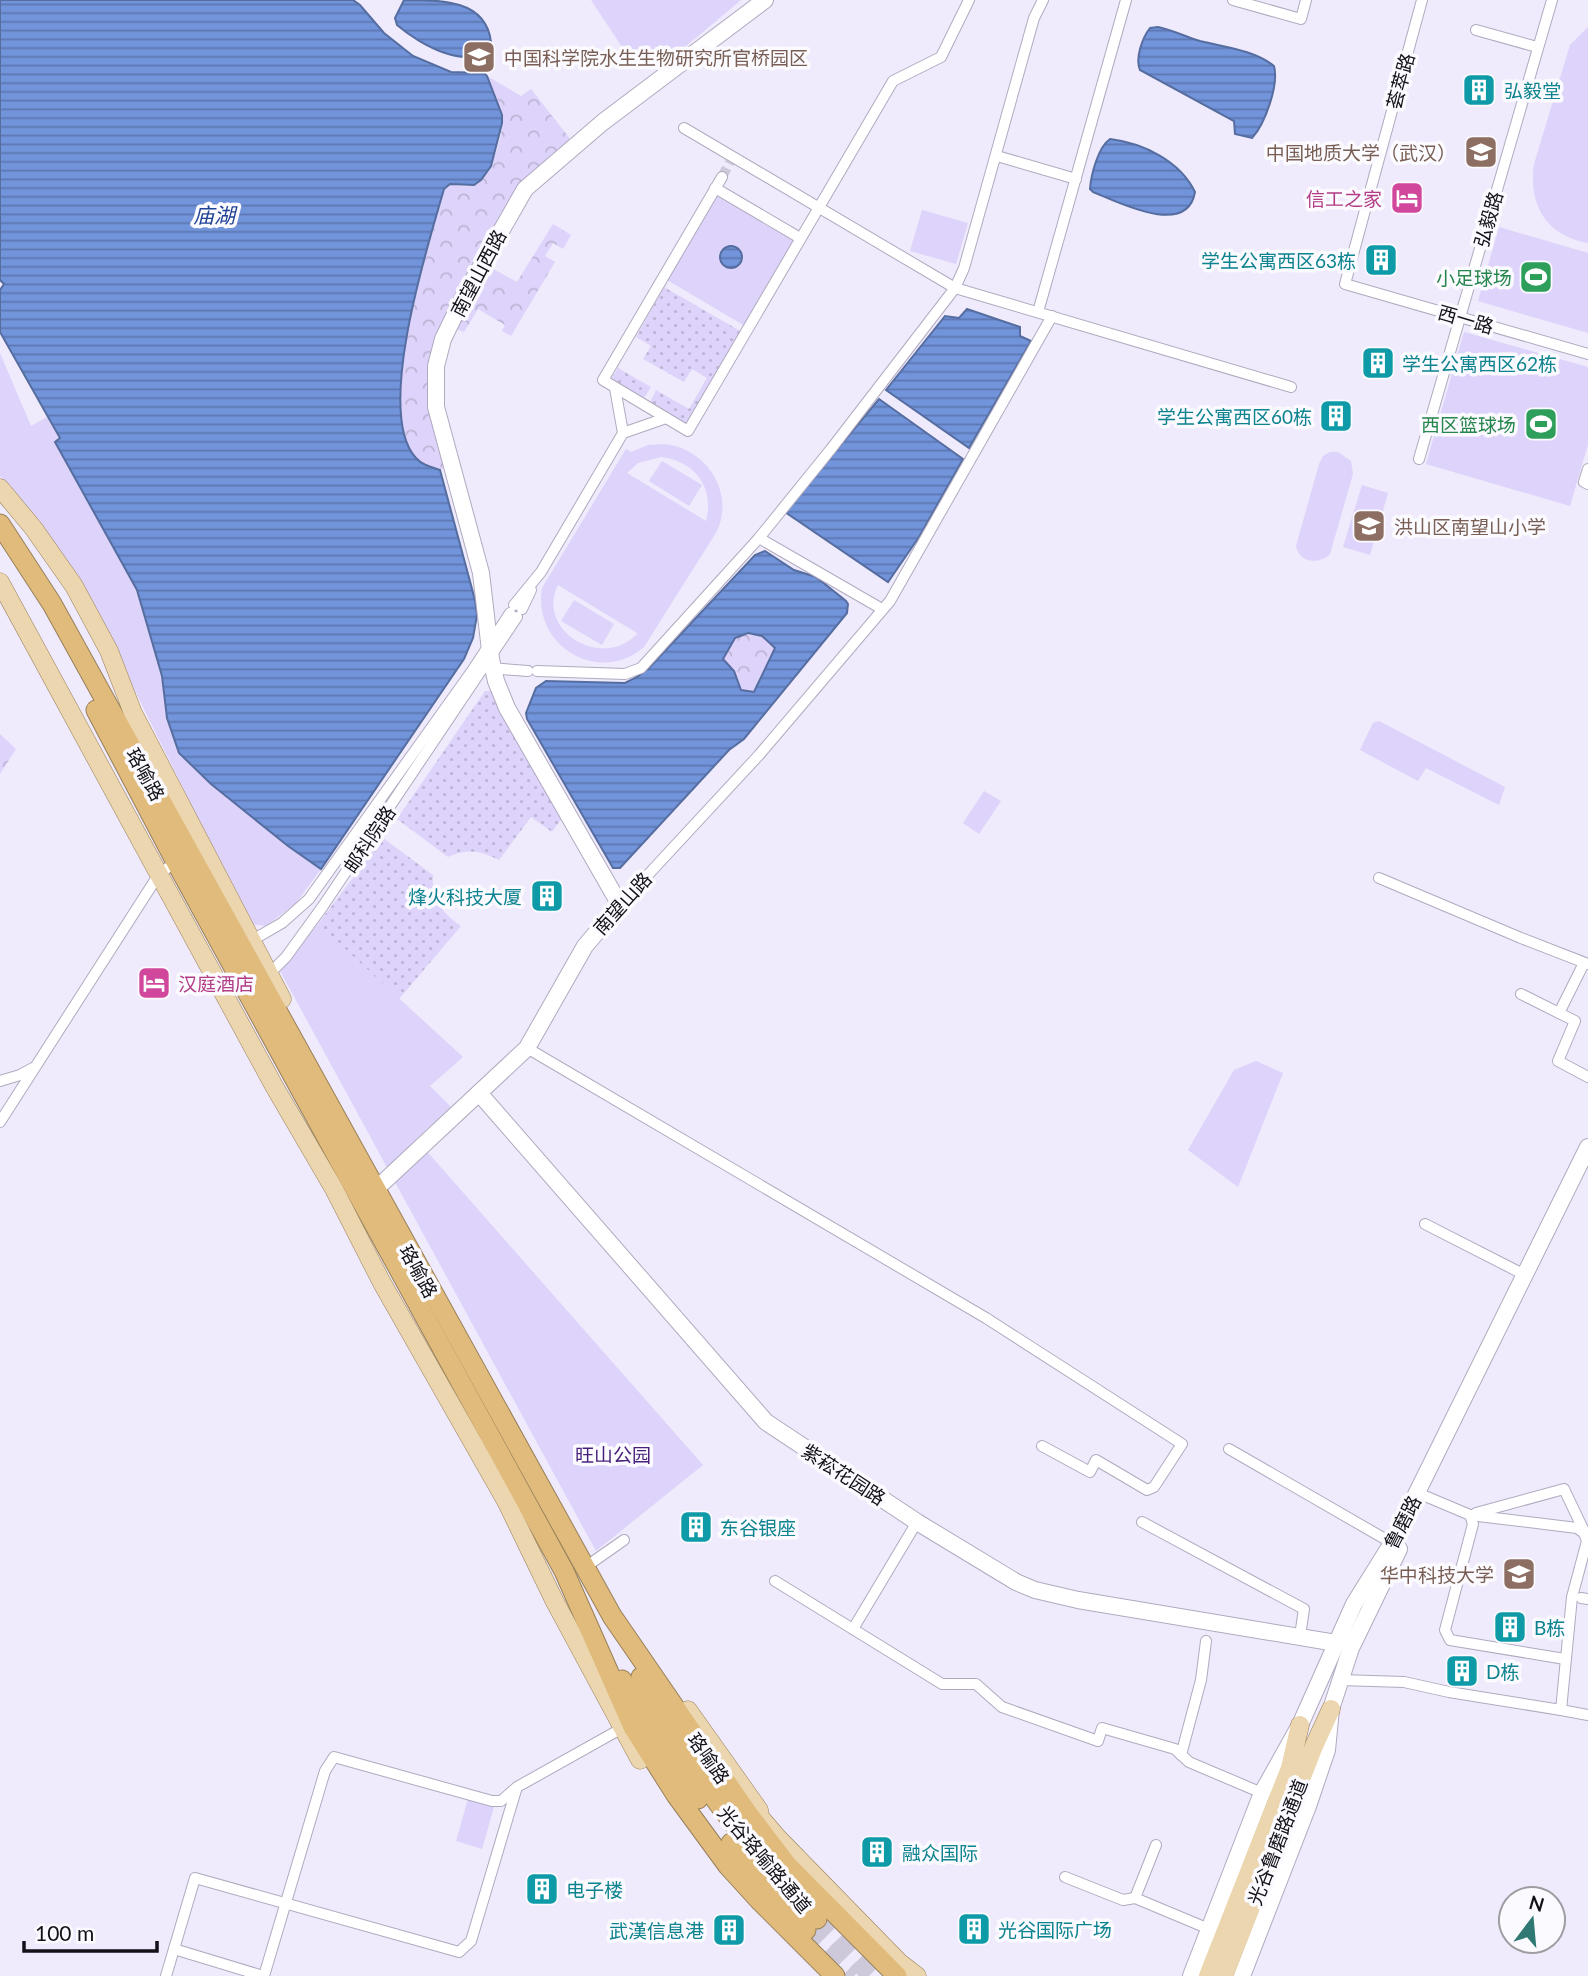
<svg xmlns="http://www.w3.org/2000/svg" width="1588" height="1976" viewBox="0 0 1588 1976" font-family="Lato,'Noto Sans SC',sans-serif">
	<defs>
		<pattern id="grass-dots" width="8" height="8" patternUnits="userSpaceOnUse" patternTransform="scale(1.75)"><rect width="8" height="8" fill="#ded3fa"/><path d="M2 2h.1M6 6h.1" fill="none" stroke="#beb4d6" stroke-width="1.8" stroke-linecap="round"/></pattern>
		<pattern id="forest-crowns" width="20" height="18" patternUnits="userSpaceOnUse" patternTransform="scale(1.75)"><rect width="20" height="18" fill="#ded3fa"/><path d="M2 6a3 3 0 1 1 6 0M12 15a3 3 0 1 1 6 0" fill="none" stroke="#beb4d6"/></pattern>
		<pattern id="water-rules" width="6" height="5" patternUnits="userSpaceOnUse" patternTransform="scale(1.75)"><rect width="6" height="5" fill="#7294db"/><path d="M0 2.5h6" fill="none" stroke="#5c77b1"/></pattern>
	</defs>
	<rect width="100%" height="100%" fill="#efeafc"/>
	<!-- grass -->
	<g fill="url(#grass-dots)">
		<path d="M664 287 742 332 687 426 649 404 656 390 689 409 707 378 692 369 684 382 643 359 651 346 636 337Z"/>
		<path d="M618 368 651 387 643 400 610 381Z"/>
		<path d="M485 691H494L563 817 552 832 531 817 499 860C481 851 467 848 448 857L397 819Z"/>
		<path d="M383 838 433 875C431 899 442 913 461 926L399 999 318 924Z"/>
	</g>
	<!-- forest -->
	<g fill="url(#forest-crowns)">
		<path d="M487 76 521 96 531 89 571 140 526 178 501 213 442 329 429 369 428 393 448 466 440 470C431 467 422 465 416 458 374 413 428 245 444 189L450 184C459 186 468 188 477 184 491 176 504 133 502 118 500 104 492 89 487 76Z"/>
		<path d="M553 224 571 235 563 249 553 243 545 256 555 262 511 336 502 331 505 325 478 309 464 332 457 329 469 300 488 266 517 282Z"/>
		<path d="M745 634 762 636 775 648 754 692 741 690 732 668 723 659 735 638Z"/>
		<path d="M0 734 16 749 0 774Z"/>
	</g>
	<!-- park -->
	<g fill="#ded3fa" fill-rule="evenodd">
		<path d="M591 0H741L661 67 644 45 628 56Z"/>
		<path d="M1588 27V243C1546 236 1528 204 1534 164L1570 45Z"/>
		<path d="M716 196 795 241 745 326 667 280Z"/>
		<path d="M922 210 968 223 956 264 910 251Z"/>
		<path d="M1499 227 1588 253V333L1478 301Z"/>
		<path d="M1464 332 1588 367V444L1570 506 1426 464Z"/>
		<path d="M0 353 31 426 47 417 61 438 56 441 137 590 162 676 167 718 179 753 212 784 288 846 321 869 296 903 266 926 250 924 106 632 10 486 0 476Z"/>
		<path d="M664 444C706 448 735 492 717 531L644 647C599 686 532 646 542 588L626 449 631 452 648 445ZM661 457C695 461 715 488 706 521L627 473 638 463ZM558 585 637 633V634C602 671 535 630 558 585Z"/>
		<path d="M1330 452H1338L1351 461 1353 474 1330 554C1319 565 1299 563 1296 546L1319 464 1323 456Z"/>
		<path d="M662 461 702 485 689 506 649 481Z"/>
		<path d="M1362 485 1388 493 1370 555 1343 547Z"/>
		<path d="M574 600 614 624 602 645 561 621Z"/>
		<path d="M1379 721 1505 787 1499 805 1426 768 1418 781 1360 750 1373 723Z"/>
		<path d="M984 791 1001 801 979 834 963 823Z"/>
		<path d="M318 924 463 1057 430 1086 451 1107 416 1139 703 1465 596 1551 280 971Z"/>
		<path d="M1256 1061 1283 1073 1238 1187 1188 1150 1234 1070Z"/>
		<path d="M468 1799 494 1807 482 1849 456 1841Z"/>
	</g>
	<!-- water -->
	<g fill="url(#water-rules)" stroke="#566da0" stroke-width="2" fill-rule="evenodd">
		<path d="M0 0H353L360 5 384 33 413 56 451 72 484 73 487 76 502 115V123L491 166 481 180 474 185 450 184 444 189C428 245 374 413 416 458 422 465 431 467 440 470L475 600 477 615 473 638 464 659 321 869 288 846 211 784 179 753 167 718 162 676 137 590 55 442 60 438 0 332V290L4 284 0 280Z"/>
		<path d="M404 0C443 0 486 0 491 42 473 76 418 43 397 25L395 18Z"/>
		<path d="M1158 27C1173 30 1186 37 1200 41 1224 47 1254 50 1274 66 1279 85 1265 124 1252 138L1235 134 1234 121 1140 70C1135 59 1142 38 1150 28Z"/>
		<path d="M1110 139C1143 143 1180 161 1195 192 1187 238 1118 202 1093 192L1090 189C1091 175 1098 147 1110 139Z"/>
		<circle cx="731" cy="257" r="11"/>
		<path d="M967 309 1020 327V336L1031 341 969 448 886 390 945 316 959 318Z"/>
		<path d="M879 399 963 459 919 537 888 582 785 512Z"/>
		<path d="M765 551 794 570 816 577 846 601 848 604 847 613 744 739 729 750 620 868H613L527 719 526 713 536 688 546 681 625 683 637 677 649 668 755 555ZM748 633 762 636 775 648 754 692 741 690 734 671 723 659 735 638Z"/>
	</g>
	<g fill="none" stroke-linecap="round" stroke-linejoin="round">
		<!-- street-tunnel -->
		<path stroke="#cec9da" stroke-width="10" stroke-dasharray="10 5" stroke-linecap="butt" d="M722 177 730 162"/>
		<!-- highway-tunnel -->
		<g stroke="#cec9da" stroke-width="19" stroke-dasharray="19 10" stroke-linecap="butt">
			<path d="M817 1919 872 1976"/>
			<path d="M806 1930 854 1976"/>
		</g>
		<defs>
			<g id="street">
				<path d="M1233 0 1301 19 1306 0"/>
				<path d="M1422 0 1345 284 1588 354"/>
				<path d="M1476 30 1537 47"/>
				<path d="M684 128 955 288 1291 387"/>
				<path d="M997 156 1076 179"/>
				<path d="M722 177 603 380 688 431 893 81 941 57 969 0"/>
				<path d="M715 188 800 238"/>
				<path d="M1038 312 1126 0"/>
				<path d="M615 388 623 433"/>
				<path d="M1419 459 1552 0"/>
				<path d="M1588 469 1584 482 1588 484"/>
				<path d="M759 538 882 609"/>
				<path d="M514 605 541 572 623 433 666 418"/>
				<path d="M522 609 531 590"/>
				<path d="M489 668 528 671"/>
				<path d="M537 671 625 674 641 668 759 538 831 449 955 288 964 268 1034 18 1043 0"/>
				<path d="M1379 878 1521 938 1588 964"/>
				<path d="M620 905 759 755 890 601 1052 316"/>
				<path d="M249 942 282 923 309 899 472 671 510 613"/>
				<path d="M266 977 286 957 323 906 517 617"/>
				<path d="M1521 994 1575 1021 1558 1061 1588 1077"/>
				<path d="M1559 1013 1584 963"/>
				<path d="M527 1048 986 1318 1182 1444 1154 1487 1147 1490 1096 1460 1090 1472 1042 1446"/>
				<path d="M0 1081 20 1075 33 1068"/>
				<path d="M0 1122 159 874 176 862"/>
				<path d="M1425 1224 1525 1275"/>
				<path d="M1229 1449 1392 1543"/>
				<path d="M1425 1496 1470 1515 1577 1528 1584 1533 1587 1541 1572 1597 1561 1710 1588 1715"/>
				<path d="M1476 1513 1564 1489 1584 1531"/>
				<path d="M1470 1515 1473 1524 1445 1630 1450 1640 1565 1659"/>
				<path d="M1142 1522 1304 1609 1300 1636"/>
				<path d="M584 1568 624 1540"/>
				<path d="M775 1581 942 1684H976L1002 1707 1098 1741 1102 1728 1175 1749 1189 1762 1262 1793"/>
				<path d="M1581 1598 1588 1599"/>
				<path d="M853 1629 917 1522"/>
				<path d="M1340 1680 1404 1682 1449 1692 1561 1710"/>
				<path d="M1181 1755 1201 1680 1206 1641"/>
				<path d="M1156 1845 1135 1898 1209 1929"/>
				<path d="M1065 1877 1123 1900 1135 1898"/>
				<path d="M174 1949 263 1976"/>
				<path d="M166 1976 195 1878 459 1952 471 1941 516 1790"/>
				<path d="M264 1976 325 1771 334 1757 492 1801H501L517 1787 626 1726"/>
			</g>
			<g id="secondary">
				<path d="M479 1093 766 1422 917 1522 1016 1582 1035 1590 1078 1600 1336 1643"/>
				<path d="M375 1190 527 1048 585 946 620 905 507 708 496 681 491 659 481 573 436 407V366L443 339 464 296 525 189 603 122 765 0"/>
				<path d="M1191 1976 1262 1793 1300 1725 1354 1604 1392 1543 1588 1147"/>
				<path d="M1242 1976 1308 1806 1327 1750 1331 1709 1351 1648 1399 1549"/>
			</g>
			<g id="primary">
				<path d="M0 488 34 529 74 586 109 651 133 713 282 999"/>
				<path d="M0 582 274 1086 334 1189 382 1283 506 1501 555 1602 640 1760"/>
				<path d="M688 1710 759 1810 760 1817 778 1838 899 1962 917 1976"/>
				<path d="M1208 1976 1290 1768 1300 1725"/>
				<path d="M1224 1976 1314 1746 1331 1709"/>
			</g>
			<g id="highway">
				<path d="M0 524 52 604 612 1616 746 1811 787 1865 897 1976"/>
				<path d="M96 710 176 862 564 1571 633 1727 676 1795 728 1866 759 1900 835 1976"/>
				<path d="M641 1677C685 1768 747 1846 817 1919"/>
				<path d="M622 1680 670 1760 698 1799"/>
				<path d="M731 1843 806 1930"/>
			</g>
		</defs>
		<!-- street casing -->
		<use href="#street" stroke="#b0aabf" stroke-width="12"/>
		<!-- secondary casing -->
		<use href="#secondary" stroke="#b0aabf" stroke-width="18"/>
		<!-- primary casing -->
		<use href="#primary" stroke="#988059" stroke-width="19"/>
		<!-- highway casing -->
		<use href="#highway" stroke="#988059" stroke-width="21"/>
		<!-- street -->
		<use href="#street" stroke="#fff" stroke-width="10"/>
		<!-- secondary -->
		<use href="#secondary" stroke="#fff" stroke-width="16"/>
		<!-- primary -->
		<use href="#primary" stroke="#ecd6b0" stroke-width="18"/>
		<!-- highway -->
		<use href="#highway" stroke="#e0bb7c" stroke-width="19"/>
	</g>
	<!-- icons -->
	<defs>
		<symbol id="university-square" viewBox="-11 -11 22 22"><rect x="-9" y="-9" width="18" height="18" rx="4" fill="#8d6e63" stroke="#fbfafe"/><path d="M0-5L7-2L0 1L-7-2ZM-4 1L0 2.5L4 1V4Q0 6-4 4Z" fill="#fff"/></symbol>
		<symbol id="building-square" viewBox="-11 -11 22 22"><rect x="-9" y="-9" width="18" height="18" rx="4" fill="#0f9aa8" stroke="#fbfafe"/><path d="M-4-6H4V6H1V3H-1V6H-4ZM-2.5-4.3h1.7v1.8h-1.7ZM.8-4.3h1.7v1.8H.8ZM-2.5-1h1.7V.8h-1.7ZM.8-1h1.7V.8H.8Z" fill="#fff"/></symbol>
		<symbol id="hotel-square" viewBox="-11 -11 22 22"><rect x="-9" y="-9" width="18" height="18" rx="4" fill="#d1479c" stroke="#fbfafe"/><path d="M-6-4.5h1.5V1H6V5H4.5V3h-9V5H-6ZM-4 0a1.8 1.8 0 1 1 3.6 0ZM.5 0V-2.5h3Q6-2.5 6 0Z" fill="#fff"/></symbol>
		<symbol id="stadium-square" viewBox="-11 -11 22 22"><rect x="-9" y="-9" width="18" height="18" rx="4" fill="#2e9e5b" stroke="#fbfafe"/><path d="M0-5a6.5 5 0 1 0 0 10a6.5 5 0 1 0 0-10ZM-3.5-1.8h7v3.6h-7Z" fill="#fff"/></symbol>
		<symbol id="school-square" viewBox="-11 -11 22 22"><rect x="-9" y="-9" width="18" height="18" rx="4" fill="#8d6e63" stroke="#fbfafe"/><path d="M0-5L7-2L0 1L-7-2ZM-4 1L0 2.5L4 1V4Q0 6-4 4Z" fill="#fff"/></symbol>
	</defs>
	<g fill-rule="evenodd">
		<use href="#university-square" x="460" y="38" width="38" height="38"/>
		<use href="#building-square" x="1460" y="71" width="38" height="38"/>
		<use href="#university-square" x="1462" y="133" width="38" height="38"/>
		<use href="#hotel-square" x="1388" y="179" width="38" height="38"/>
		<use href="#building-square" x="1362" y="241" width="38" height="38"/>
		<use href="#stadium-square" x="1517" y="258" width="38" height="38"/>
		<use href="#building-square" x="1359" y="344" width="38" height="38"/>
		<use href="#building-square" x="1317" y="397" width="38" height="38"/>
		<use href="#stadium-square" x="1522" y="405" width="38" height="38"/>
		<use href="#school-square" x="1350" y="507" width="38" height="38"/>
		<use href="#building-square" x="528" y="877" width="38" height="38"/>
		<use href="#hotel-square" x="135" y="964" width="38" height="38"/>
		<use href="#building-square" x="677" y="1508" width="38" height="38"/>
		<use href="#university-square" x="1500" y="1555" width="38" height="38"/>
		<use href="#building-square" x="1491" y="1608" width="38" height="38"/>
		<use href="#building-square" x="1443" y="1652" width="38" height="38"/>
		<use href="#building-square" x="858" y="1833" width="38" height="38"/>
		<use href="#building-square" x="523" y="1870" width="38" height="38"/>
		<use href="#building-square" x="955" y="1910" width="38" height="38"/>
		<use href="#building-square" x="710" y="1911" width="38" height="38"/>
	</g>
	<g text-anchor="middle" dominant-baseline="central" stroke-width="7" stroke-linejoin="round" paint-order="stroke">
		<!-- education labels -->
		<g font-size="19" fill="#785e54" stroke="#fbfafe" text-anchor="start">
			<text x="504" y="57">中国科学院水生生物研究所官桥园区</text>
			<text x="1456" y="152" text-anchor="end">中国地质大学（武汉）</text>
			<text x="1394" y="526">洪山区南望山小学</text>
			<text x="1494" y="1574" text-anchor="end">华中科技大学</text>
		</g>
		<!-- street labels -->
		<g font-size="19" fill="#131118" stroke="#fbfafe">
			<text transform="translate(1400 81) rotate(-75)">荟萃路</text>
			<text transform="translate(1488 219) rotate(-74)">弘毅路</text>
			<text transform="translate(478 273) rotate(-62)">南望山西路</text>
			<text transform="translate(1466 319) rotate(16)">西一路</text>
			<text transform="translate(146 774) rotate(61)">珞喻路</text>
			<text transform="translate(369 839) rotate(-56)">邮科院路</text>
			<text transform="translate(622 903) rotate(-48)">南望山路</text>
			<text transform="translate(419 1271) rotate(61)">珞喻路</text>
			<text transform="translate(844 1474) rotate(33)">紫菘花园路</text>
			<text transform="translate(1402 1522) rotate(-63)">鲁磨路</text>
			<text transform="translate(709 1758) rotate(55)">珞喻路</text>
			<text transform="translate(1277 1842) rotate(-69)">光谷鲁磨路通道</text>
			<text transform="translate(765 1859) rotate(50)">光谷珞喻路通道</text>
		</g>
		<!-- culture labels -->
		<g font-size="19" fill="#0d838f" stroke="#fbfafe" text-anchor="start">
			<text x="1504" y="90">弘毅堂</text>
			<text x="1356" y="260" text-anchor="end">学生公寓西区63栋</text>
			<text x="1402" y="363">学生公寓西区62栋</text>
			<text x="1312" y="416" text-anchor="end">学生公寓西区60栋</text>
			<text x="522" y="896" text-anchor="end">烽火科技大厦</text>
			<text x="720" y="1527">东谷银座</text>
			<text x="1534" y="1627">B栋</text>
			<text x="1486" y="1671">D栋</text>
			<text x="902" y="1852">融众国际</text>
			<text x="566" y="1889">电子楼</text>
			<text x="998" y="1929">光谷国际广场</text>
			<text x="704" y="1930" text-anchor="end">武漢信息港</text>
		</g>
		<!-- hotel labels -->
		<g font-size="19" fill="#b23c85" stroke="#fbfafe" text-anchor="end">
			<text x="1382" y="198">信工之家</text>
			<text x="178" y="983" text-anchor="start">汉庭酒店</text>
		</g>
		<!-- leisure labels -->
		<g font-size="19" fill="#27864d" stroke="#fbfafe" text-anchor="end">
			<text x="1512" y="277">小足球场</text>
			<text x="1516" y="424">西区篮球场</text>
		</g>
		<!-- park labels -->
		<g font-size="19" fill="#451f79" stroke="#fbfafe">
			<text x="613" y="1454">旺山公园</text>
		</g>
		<!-- water labels -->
		<g font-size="21" font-style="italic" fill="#214396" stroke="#fbfafe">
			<text x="214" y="214">庙湖</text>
		</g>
	</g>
	<!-- north arrow -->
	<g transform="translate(1532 1920) rotate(16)"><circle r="33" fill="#fbfafe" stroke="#9e9da2" stroke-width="2"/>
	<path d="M0-5L12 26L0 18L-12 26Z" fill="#307873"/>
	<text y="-10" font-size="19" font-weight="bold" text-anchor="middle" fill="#131118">N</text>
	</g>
	<!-- scale -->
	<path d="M24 1941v10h133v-10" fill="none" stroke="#131118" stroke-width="3.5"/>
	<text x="35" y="1941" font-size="21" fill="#131118" stroke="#fbfafe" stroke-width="5" paint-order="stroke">100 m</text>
</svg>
